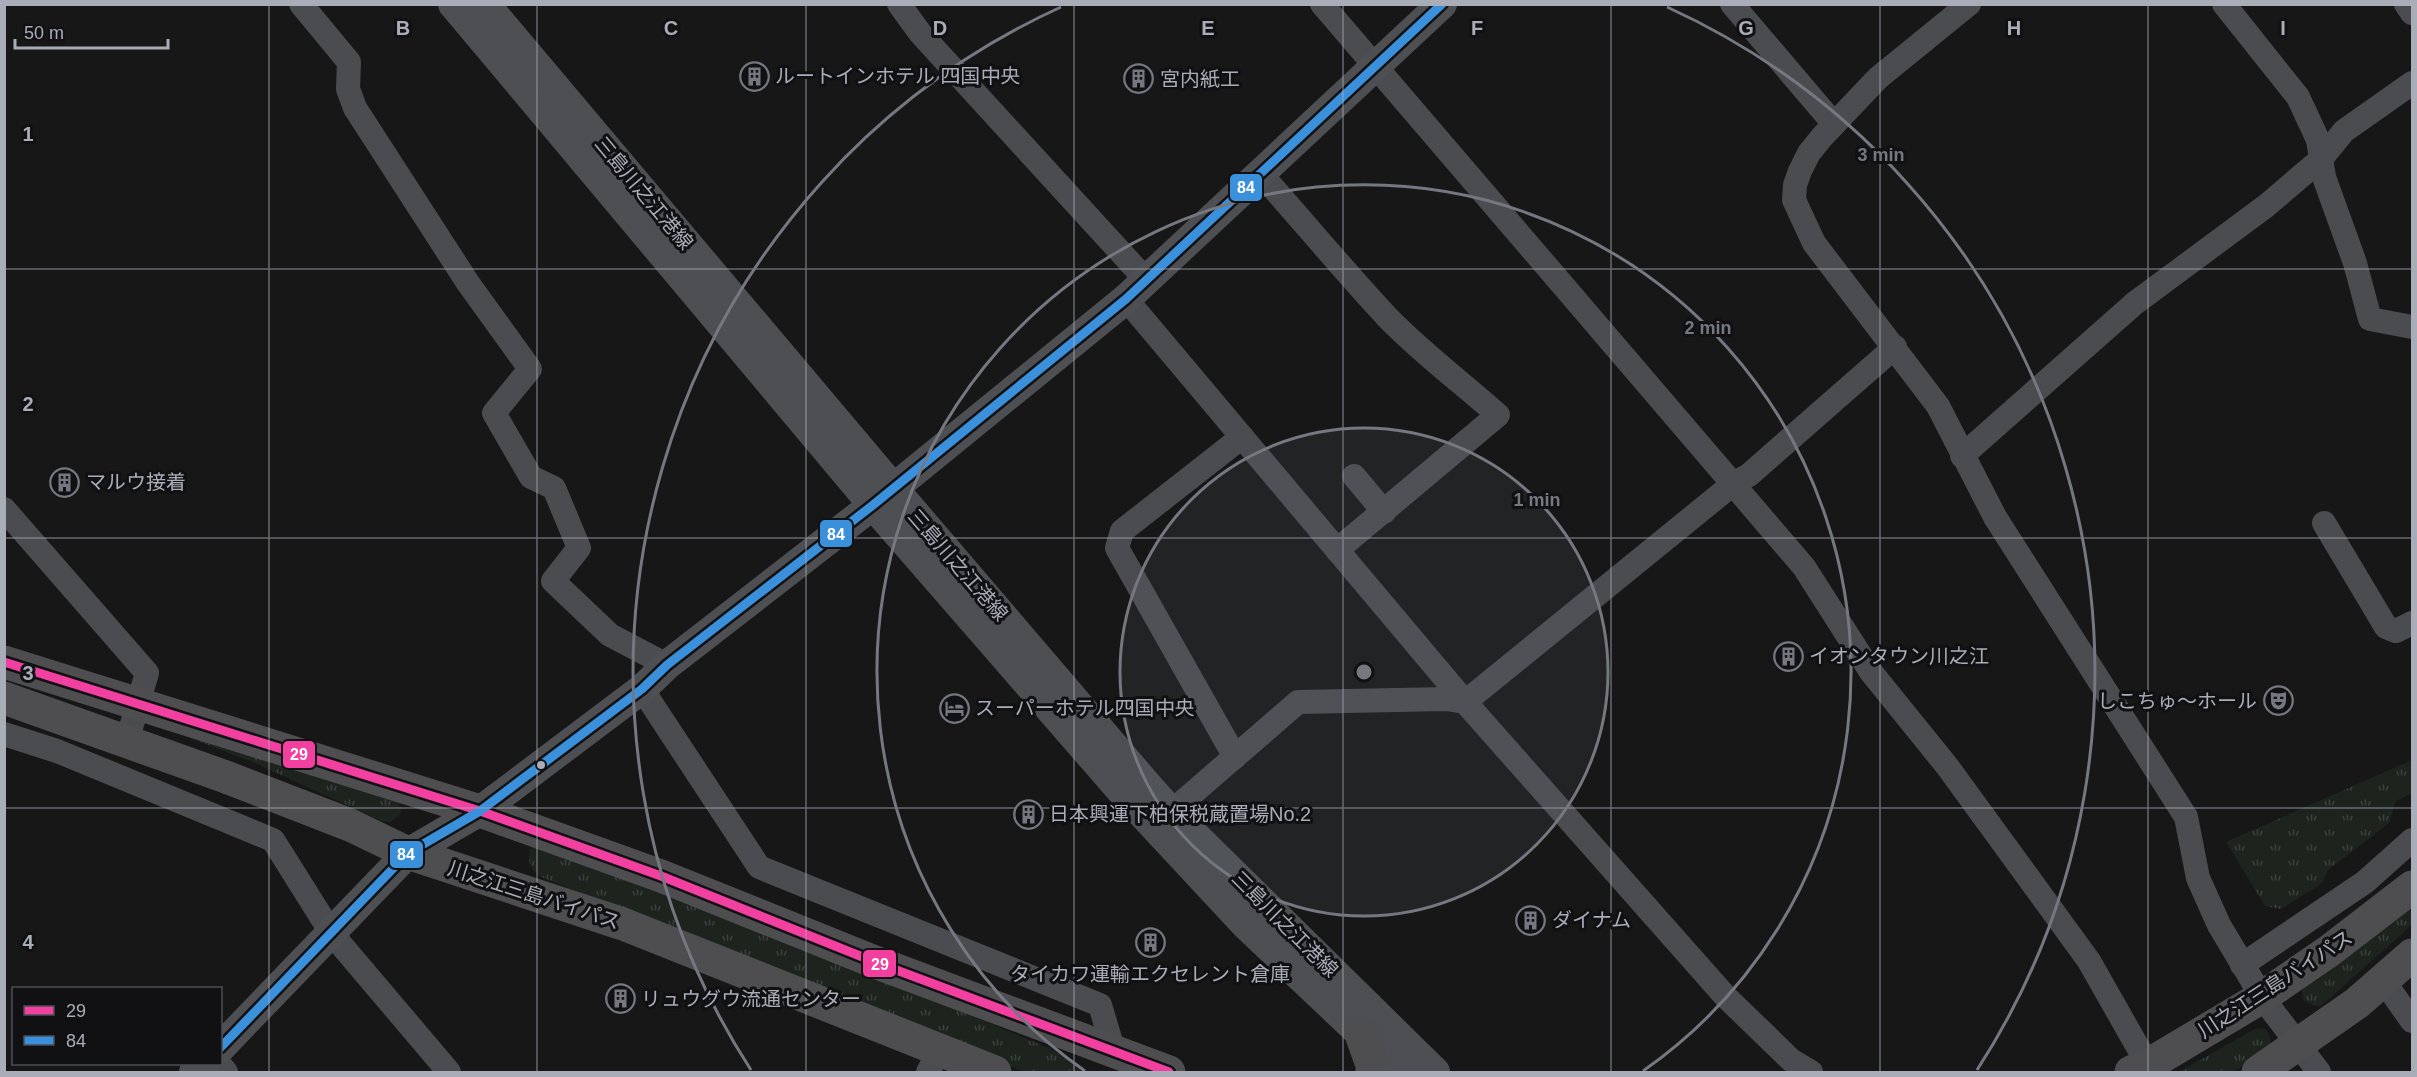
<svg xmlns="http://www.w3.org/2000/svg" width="2417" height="1077" viewBox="0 0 2417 1077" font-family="Helvetica,'Noto Sans JP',sans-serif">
	<defs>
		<pattern id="grass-tufts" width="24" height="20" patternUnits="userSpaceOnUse" patternTransform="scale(1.5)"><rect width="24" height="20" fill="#1d241e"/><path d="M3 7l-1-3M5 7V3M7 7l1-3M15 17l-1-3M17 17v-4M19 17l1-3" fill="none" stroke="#3b413d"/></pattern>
	</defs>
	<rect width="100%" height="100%" fill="#171717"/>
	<!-- grass -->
	<g fill="url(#grass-tufts)">
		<path d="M158 726 396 799 401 806V814L390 822 382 821 250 761Z"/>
		<path d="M2412 760V793L2396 801 2389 823 2328 870 2322 883 2281 909 2265 906 2226 842Z"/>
		<path d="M538 844 764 929 1044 1046 1078 1063 1081 1072H1025L539 876C530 867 527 862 530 849Z"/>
		<path d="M2412 905V925L2321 1006 2313 1005 2303 1000 2302 991 2308 981Z"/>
		<path d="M2263 1028 2269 1033 2271 1044 2265 1053 2233 1072H2179L2255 1029Z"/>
	</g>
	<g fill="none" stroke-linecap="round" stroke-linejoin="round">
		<!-- minor -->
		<g stroke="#4b4c50" stroke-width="24">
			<path d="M301 4 349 62 348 89 355 108 468 283 530 369 494 413 531 477 554 488 579 548 553 581 610 635 667 665"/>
			<path d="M899 4 920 33 1147 281"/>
			<path d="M1322 4 1733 484 1749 475 1895 347"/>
			<path d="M1732 4 1834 124"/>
			<path d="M1969 4 1878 78 1822 137 1809 153 1800 171 1795 185 1794 200 1814 243 1938 406 1995 517 2186 817 2198 878 2219 925 2262 997 2319 1072"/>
			<path d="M2224 4 2298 97 2318 140 2324 177 2355 263 2370 319 2412 327"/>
			<path d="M2406 4 2412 13"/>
			<path d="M1260 173C1303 221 1344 271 1388 318 1422 353 1461 382 1498 415L1337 550"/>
			<path d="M1126 299 1465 702 1725 996 1791 1060 1811 1072"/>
			<path d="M1962 456 2135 303 2266 206 2321 159 2344 131 2412 83"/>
			<path d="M1354 476 1384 512"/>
			<path d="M4 509 147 673 127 741"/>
			<path d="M2324 523 2386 627 2396 631 2412 623"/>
			<path d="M642 689 759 867 1100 1005 1114 1052"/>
			<path d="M4 734 57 751 273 840 332 934 449 1072"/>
			<path d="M1235 757 1117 548 1122 531 1242 437"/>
			<path d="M1171 812 1298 702 1446 699 1465 702 1733 484 1804 567 1871 672 1947 766 2089 961 2148 1065"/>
			<path d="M2242 965 2365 882 2412 840"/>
			<path d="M2383 980 2412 1021"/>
			<path d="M219 1064 226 1072"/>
			<path d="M928 1072 939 1051"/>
		</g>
		<!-- major -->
		<g stroke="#4d4f52" stroke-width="30">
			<path d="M453 4 873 505 1124 794 1245 924 1401 1072"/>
			<path d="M485 4 893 488 1147 785 1171 812 1435 1072"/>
			<path d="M220 1048 408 853 480 811 642 689 667 665 873 505 1126 299 1442 4"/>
			<path d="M194 1072 204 1064"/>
		</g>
		<!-- highway -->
		<g stroke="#4e4e51" stroke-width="33">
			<path d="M4 662 480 811 661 876 875 962 1169 1072"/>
			<path d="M4 698 226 777 350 825 408 853 623 924 995 1072"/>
			<path d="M1361 1034 1372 1065V1072"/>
			<path d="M2131 1072 2148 1065 2262 997 2329 951 2412 887"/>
			<path d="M2258 1072 2357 1003 2412 955"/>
		</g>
		<defs>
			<path id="bus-1" d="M4 662 480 811 661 876 875 962 1169 1072"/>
			<path id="bus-2" d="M220 1048 408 853 480 811 642 689 667 665 873 505 1126 299 1442 4"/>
		</defs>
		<!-- bus-1 casing -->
		<use href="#bus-1" stroke="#111113" stroke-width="14"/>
		<!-- bus-2 casing -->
		<use href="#bus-2" stroke="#111113" stroke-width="14"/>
		<!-- bus-1 -->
		<use href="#bus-1" stroke="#f240a1" stroke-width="9"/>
		<!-- bus-2 -->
		<use href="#bus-2" stroke="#3a90db" stroke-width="9"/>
	</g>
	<!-- grid -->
	<path fill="none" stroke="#a8adb8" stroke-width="1.5" stroke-opacity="0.55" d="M269 4V1072M537 4V1072M806 4V1072M1074 4V1072M1343 4V1072M1611 4V1072M1880 4V1072M2148 4V1072M4 269H2412M4 538H2412M4 808H2412"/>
	<!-- distance rings -->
	<circle cx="1364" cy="672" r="244" fill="#757880" fill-opacity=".12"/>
	<g fill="none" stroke="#757880" stroke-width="3">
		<circle cx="1364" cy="672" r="244"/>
		<path d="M1085 1071A487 487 0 1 1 1643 1071"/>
		<path d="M751 1070A731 731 0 0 1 1061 7M1667 7A731 731 0 0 1 1977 1070"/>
	</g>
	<!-- icons -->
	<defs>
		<symbol id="building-ring" viewBox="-11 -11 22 22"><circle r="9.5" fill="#111113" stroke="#757880" stroke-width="1.5"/><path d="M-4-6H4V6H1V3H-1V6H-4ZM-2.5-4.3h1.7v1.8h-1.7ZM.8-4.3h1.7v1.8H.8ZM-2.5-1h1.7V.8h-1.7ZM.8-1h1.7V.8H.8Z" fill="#757880"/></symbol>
		<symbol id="theatre-ring" viewBox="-11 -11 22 22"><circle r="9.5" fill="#111113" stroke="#757880" stroke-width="1.5"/><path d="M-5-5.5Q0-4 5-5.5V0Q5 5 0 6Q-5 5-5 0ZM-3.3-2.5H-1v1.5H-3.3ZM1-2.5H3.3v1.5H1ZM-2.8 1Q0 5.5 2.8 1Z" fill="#757880"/></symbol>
		<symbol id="hotel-ring" viewBox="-11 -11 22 22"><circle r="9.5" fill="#111113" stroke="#757880" stroke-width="1.5"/><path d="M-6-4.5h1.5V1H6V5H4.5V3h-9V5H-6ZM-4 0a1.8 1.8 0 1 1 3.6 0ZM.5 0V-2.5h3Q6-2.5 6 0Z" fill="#757880"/></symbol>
	</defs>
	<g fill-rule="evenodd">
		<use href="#building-ring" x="738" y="60" width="33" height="33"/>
		<use href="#building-ring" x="1122" y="62" width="33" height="33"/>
		<use href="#building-ring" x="48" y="466" width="33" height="33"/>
		<use href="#building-ring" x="1772" y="640" width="33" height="33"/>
		<use href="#theatre-ring" x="2262" y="684" width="33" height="33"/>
		<use href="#hotel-ring" x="938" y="692" width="33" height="33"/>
		<use href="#building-ring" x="1012" y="798" width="33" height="33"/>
		<use href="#building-ring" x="1514" y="904" width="33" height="33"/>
		<use href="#building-ring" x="1134" y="926" width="33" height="33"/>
		<use href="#building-ring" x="604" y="982" width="33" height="33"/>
	</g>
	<!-- markers -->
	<circle fill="#a8adb8" stroke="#111113" stroke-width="2" cx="541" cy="765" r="5"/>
	<g text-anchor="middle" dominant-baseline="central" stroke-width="6" stroke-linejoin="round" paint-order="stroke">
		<!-- poi labels -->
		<g font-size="20" fill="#a8adb8" stroke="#111113" text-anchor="start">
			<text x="775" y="76">ルートインホテル 四国中央</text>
			<text x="1160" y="79">宮内紙工</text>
			<text x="86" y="482">マルウ接着</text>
			<text x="1809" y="656">イオンタウン川之江</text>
			<text x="2257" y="701" text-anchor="end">しこちゅ～ホール</text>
			<text x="975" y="708">スーパーホテル四国中央</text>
			<text x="1049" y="814">日本興運下柏保税蔵置場No.2</text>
			<text x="1552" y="920">ダイナム</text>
			<text x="1150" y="974" text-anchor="middle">タイカワ運輸エクセレント倉庫</text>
			<text x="641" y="999">リュウグウ流通センター</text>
		</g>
		<!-- street labels -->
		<g font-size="20" fill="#a8adb8" stroke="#111113">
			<text transform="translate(644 193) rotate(50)">三島川之江港線</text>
			<text transform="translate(958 565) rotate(49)">三島川之江港線</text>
			<text transform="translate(534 895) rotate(18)">川之江三島バイパス</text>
			<text transform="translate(1285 924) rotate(45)">三島川之江港線</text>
			<text transform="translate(2275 984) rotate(-33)">川之江三島バイパス</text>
		</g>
	</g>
	<g font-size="20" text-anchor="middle" font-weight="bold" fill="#a8adb8" stroke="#111113" stroke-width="6" stroke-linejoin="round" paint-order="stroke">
		<text x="403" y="35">B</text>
		<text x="671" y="35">C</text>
		<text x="940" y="35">D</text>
		<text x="1208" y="35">E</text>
		<text x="1477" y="35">F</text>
		<text x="1746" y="35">G</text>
		<text x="2014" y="35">H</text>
		<text x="2283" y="35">I</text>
		<text x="28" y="141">1</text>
		<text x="28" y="411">2</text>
		<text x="28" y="680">3</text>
		<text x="28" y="949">4</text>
	</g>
	<circle cx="1364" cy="672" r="9" fill="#757880" stroke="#111113" stroke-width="3"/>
	<g font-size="18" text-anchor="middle" font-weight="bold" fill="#757880" stroke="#111113" stroke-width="6" stroke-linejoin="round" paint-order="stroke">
		<text x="1881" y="161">3 min</text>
		<text x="1708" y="334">2 min</text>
		<text x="1537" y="506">1 min</text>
	</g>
	<g stroke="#111113" stroke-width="2">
		<rect x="1229" y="173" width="34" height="29" rx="6" fill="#3a90db"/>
		<rect x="819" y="519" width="34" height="29" rx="6" fill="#3a90db"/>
		<rect x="282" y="740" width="34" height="29" rx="6" fill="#f240a1"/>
		<rect x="389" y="840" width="35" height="29" rx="6" fill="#3a90db"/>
		<rect x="862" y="949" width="35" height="29" rx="6" fill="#f240a1"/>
	</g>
	<g font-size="16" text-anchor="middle" font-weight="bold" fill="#fff">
		<text x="1246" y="193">84</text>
		<text x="836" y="540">84</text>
		<text x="299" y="760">29</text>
		<text x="406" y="860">84</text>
		<text x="880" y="970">29</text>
	</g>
	<!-- border -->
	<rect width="2417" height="1077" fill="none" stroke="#a8adb8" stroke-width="12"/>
	<!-- legend -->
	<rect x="12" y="987" width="210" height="78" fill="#111113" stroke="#4d4f55" stroke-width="1.5"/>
	<rect x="24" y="1006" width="30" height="9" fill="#f240a1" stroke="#4d4f55" stroke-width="1.5"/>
	<text x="66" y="1017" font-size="18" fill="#a8adb8">29</text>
	<rect x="24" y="1036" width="30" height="9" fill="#3a90db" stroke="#4d4f55" stroke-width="1.5"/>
	<text x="66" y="1047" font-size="18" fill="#a8adb8">84</text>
	<!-- scale -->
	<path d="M15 39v9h153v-9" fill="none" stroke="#a8adb8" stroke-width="3"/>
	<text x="24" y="39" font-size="18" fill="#a8adb8" stroke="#111113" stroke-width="4.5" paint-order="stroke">50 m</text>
</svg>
